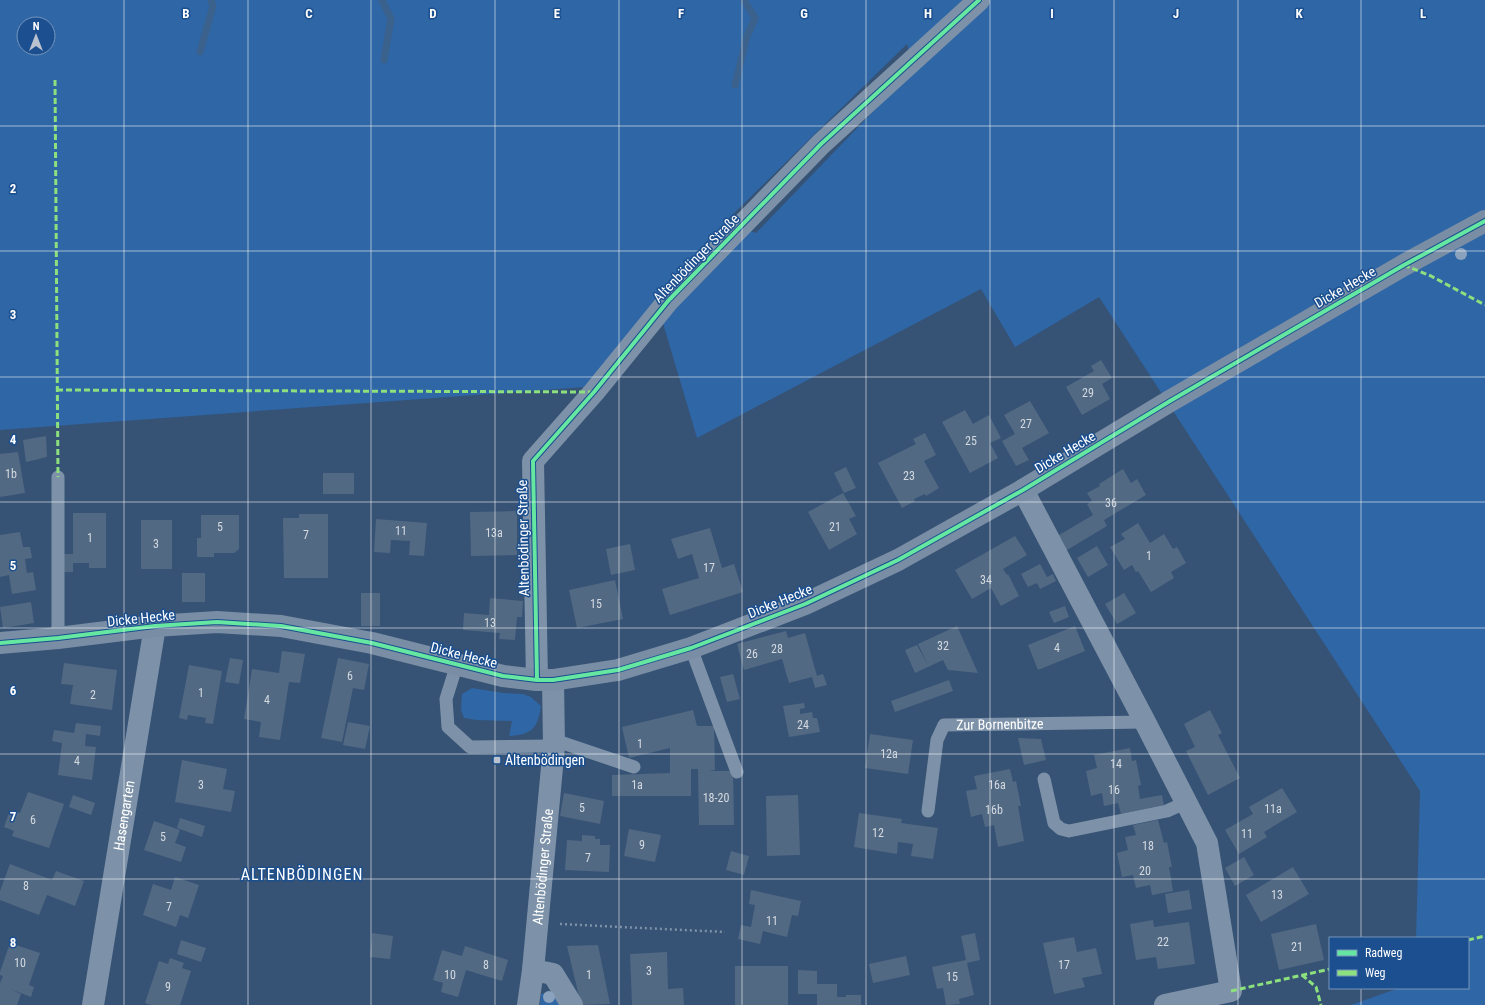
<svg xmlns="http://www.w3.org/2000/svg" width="1485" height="1005" viewBox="0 0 1485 1005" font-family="'Roboto Condensed',sans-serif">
	<rect width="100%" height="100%" fill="#365274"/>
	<!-- green -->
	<g fill="#2f66a5" fill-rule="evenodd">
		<path d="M0 0H1485V1005H1351L1399 988H1468V938H1416L1420 791 1099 297 1015 347 981 289 697 438 657 303 585 387 0 430ZM24 24H48V48H24ZM907 44 914 69 756 233 725 222Z"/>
		<path d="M472 688 503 693 523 694 531 697 541 706C538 728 532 735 509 736L512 721 476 720 464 718 461 710 462 694Z"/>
		<path d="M555 991 563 1005H540L541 994Z"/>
	</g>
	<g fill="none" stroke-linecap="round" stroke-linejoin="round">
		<!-- stream -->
		<g stroke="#3b618d" stroke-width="7">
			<path d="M382 0 391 19 384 60"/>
			<path d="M200 52 213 6 211 0"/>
			<path d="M735 85 747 36 755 18 744 0"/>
		</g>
	</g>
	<!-- building -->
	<g fill="#526984">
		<path d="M1101 360 1112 378 1102 384 1110 399 1082 415 1066 387 1094 371 1091 366Z"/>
		<path d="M1030 401 1049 433 1022 448 1029 460 1016 466 1002 441 1015 434 1004 415Z"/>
		<path d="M965 410 973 424 989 415 1001 438 990 443 998 458 970 473 942 422Z"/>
		<path d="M925 433 936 455 924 461 939 488 926 496 925 494 914 499 915 501 902 508 878 463 916 444 913 439Z"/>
		<path d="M46 436 47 457 26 462 23 440Z"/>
		<path d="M18 452 25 493 0 497V454Z"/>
		<path d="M846 467 856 488 844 493 834 473Z"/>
		<path d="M1123 469 1131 483 1137 479 1146 495 1104 520 1107 526 1062 553 1054 538 1093 515 1087 504 1092 501 1087 493 1100 486 1099 484Z"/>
		<rect x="323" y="473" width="31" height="21"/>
		<path d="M843 493 856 516 849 519 857 534 829 550 808 512Z"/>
		<path d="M517 511V555L471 556 470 512Z"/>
		<path d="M73 513H106V568H89V563H73V572H64V554H73Z"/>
		<path d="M299 514H328V578H284L283 518H299Z"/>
		<path d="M201 515H239V549L234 553H214V557H197V538H201Z"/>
		<path d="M376 519 427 523 424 556 409 555 410 541 391 540 390 553 374 552Z"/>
		<rect x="141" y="520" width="31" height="49"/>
		<path d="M1138 523 1150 543 1164 534 1173 549 1177 547 1186 563 1171 572 1174 578 1151 592 1138 571 1136 572 1132 565 1124 570 1110 547 1125 539 1121 534Z"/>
		<path d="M710 528 722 568 734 564 743 592 670 615 662 589 699 578 692 554 678 559 671 539Z"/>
		<path d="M20 532 23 547H30L32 558 25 559 27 573 33 572 36 590 12 594 9 575 0 577V535Z"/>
		<path d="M1015 536 1027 555 1003 569 1007 575 1008 574 1019 596 1001 606 991 588 972 599 955 570Z"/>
		<path d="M630 544 635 570 611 575 606 549Z"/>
		<path d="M1097 546 1108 565 1088 577 1077 558Z"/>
		<path d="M1040 564 1047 577 1053 574 1056 581 1040 589 1037 583 1028 587 1021 574Z"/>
		<rect x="182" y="573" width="23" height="29"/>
		<path d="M615 580 623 619 577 628 569 590Z"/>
		<rect x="361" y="593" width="19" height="33"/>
		<path d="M1124 593 1136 613 1117 624 1105 604Z"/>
		<path d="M490 598 523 601 522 617H517L515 640 499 639 500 633 463 630 464 613 489 615Z"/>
		<path d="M31 602 34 623 3 628 0 607Z"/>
		<path d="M1065 606 1069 617 1054 623 1049 612Z"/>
		<path d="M957 626 978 673 948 670 943 660 915 673 905 650 917 645 928 665 918 644Z"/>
		<path d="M1075 626 1085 651 1038 670 1028 645Z"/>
		<path d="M786 631 788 638 805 633 817 676 823 674 827 685 815 688 812 677 789 683 782 659 744 670 737 644Z"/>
		<path d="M282 651 305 654 300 683 289 682 280 740 259 737 261 722 244 719 252 669 279 673Z"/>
		<path d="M230 658 243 660 239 684 225 682Z"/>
		<path d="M338 658 369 664 364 690 353 688 342 742 321 738Z"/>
		<path d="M64 663 117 670 112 710 70 704 73 685 61 684Z"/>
		<path d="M189 665 222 671 213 724 205 723 206 718 188 715 187 720 179 718Z"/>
		<path d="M733 674 740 699 727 702 720 677Z"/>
		<path d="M949 680 953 691 895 712 891 701Z"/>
		<path d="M804 703 805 708 800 709V714L812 712 813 718H817L820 732 789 737 783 706Z"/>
		<path d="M693 710 697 726H714L715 770 709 771H733L734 825H699L698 769H691V796H612V775L670 773V748L629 758 622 727Z"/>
		<path d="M1210 710 1222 733 1218 735 1240 778 1208 795 1186 751 1195 747 1184 724Z"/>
		<path d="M348 722 370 726 365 749 343 745Z"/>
		<path d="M76 723 101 726 100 736 86 734 85 746 96 747 92 780 58 775 62 743 52 741 54 730 74 733Z"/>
		<path d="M870 734 913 740 908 774 865 768Z"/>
		<path d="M1018 738 1041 739 1046 760 1024 765Z"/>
		<path d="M1130 748 1132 761 1136 760 1141 785 1138 786 1140 799 1162 795 1164 805 1121 814 1118 803 1104 806 1102 793 1091 796 1086 771 1097 768 1094 755Z"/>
		<path d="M182 760 227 769 223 789 235 791 231 812 175 802Z"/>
		<path d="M1010 769 1013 782 1016 781 1021 806H1018L1024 841 998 847 994 825 985 827 982 814 971 817 966 791 977 789 974 776Z"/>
		<path d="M1282 788 1297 812 1264 832 1267 837 1239 854 1225 830 1253 814 1249 807Z"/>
		<path d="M28 792 64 804 49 848 12 836 14 831 4 827 10 810 20 813Z"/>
		<path d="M564 793 604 801 600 824 560 816Z"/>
		<path d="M73 795 95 803 91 815 69 807Z"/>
		<path d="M798 795 800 855 767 856 766 796Z"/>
		<path d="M859 813 902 819 901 823 938 828 933 859 911 856 913 844 898 842 897 854 854 847Z"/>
		<path d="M180 818 205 826 202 837 177 828Z"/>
		<path d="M1158 820 1164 843 1167 842 1172 867H1169L1173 891 1152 895 1150 885 1136 888 1133 875 1122 877 1117 853 1128 850 1125 837 1136 835 1133 825Z"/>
		<path d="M154 821 180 830 175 843 186 847 181 862 144 850Z"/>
		<path d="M629 829 661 835 655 862 624 856Z"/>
		<path d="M582 835 595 836V839H600V845H610L609 872 565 870 567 840 582 841Z"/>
		<path d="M731 851 749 856 744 875 726 870Z"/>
		<path d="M1244 857 1254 875 1235 886 1225 868Z"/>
		<path d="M10 864 52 880 56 871 84 881 75 906 47 895 39 915 0 900V891Z"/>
		<path d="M1293 867 1309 894 1261 922 1246 895Z"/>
		<path d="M175 877 199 885 188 918 180 915 176 927 143 915 153 884 171 890Z"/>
		<path d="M751 890 801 901 798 916 792 915 787 937 763 931 760 944 738 939 741 925 751 927 755 905 749 904Z"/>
		<path d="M1189 890 1192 909 1168 913 1165 894Z"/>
		<path d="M1153 920 1154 927 1189 922 1195 964 1158 969 1156 957 1136 960 1130 924Z"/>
		<path d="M1316 924 1324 960 1279 970 1271 934Z"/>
		<path d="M372 933 393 936 390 959 370 957Z"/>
		<path d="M975 933 980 960 967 963 974 995 959 999 960 1004 946 1005 943 988 937 989 932 967 966 960 961 936Z"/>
		<path d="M1074 937 1077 952 1096 948 1102 974 1082 978 1085 987 1054 994 1043 943Z"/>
		<path d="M181 940 206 948 201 962 177 954Z"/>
		<path d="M10 943 40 953 29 985 34 987 31 997 10 989 21 994 17 1005H0V983L3 976 0 975V972Z"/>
		<path d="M598 945 610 1004 581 1005 567 946Z"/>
		<path d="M465 946 508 960 502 981 466 970 458 997 441 992 443 983 433 980 442 950 462 956Z"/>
		<path d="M667 952 668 989 683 988 684 1005H632L630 954Z"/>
		<path d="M906 956 910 975 873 983 869 964Z"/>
		<path d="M170 958 184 963 182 968 191 971 180 1005H151L145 1003 159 961 168 964Z"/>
		<rect x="735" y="966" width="53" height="39"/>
		<path d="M798 970 817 971V984H837V997H846V995H861V1005H817V994H798Z"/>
	</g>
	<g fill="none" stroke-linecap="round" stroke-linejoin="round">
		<!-- path -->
		<path stroke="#7d92a8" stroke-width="2.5" stroke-dasharray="2 3" stroke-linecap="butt" d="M560 924 725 932"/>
		<!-- lane -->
		<g stroke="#7d92a8" stroke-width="13">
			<path d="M58 477V638"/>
			<path d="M691 648 737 772"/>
			<path d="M457 664 446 699 448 727 470 747 554 746"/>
			<path d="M554 740 634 767"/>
			<path d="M1044 779 1054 823 1061 829 1069 831 1167 811 1178 806 1185 800"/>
			<path id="s1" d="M928 811 937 740 944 725 1145 722"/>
		</g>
		<!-- street -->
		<g stroke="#7d92a8" stroke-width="22">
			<path d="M1023 490 1145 722 1207 843 1231 991 1165 1005"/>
			<path d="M537 680 533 461 594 392 668 301 821 144 979 0"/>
			<path d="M533 970 553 974 572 1005"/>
			<path id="s2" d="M93 1005 155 626"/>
			<path id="s3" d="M528 1005 533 970 554 746 553 680"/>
		</g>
		<!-- secondary -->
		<path stroke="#798da4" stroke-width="22" d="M0 643 58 638 155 626 217 622 281 626 372 643 503 676 537 680H553L618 670 691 648 805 604 898 560 1023 490 1170 401 1404 265 1485 221"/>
		<!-- quiet -->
		<g stroke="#8de07e" stroke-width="3" stroke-dasharray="6 3" stroke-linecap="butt">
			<path d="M55 80 58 477"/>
			<path d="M1404 265 1431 276 1485 305"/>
			<path d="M57 390 594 392"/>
			<path d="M1468 940 1485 936"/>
			<path d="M1302 975 1316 987 1321 1005"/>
			<path d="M1231 991 1330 969"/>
		</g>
		<defs>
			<g id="cycleway">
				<path d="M0 643 58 638 155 626 217 622 281 626 372 643 503 676 537 680H553L618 670 691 648 805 604 898 560 1023 490 1170 401 1404 265 1485 221"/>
				<path d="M537 680 533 461 594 392 668 301 821 144 979 0"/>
			</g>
		</defs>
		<!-- cycleway casing -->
		<use href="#cycleway" stroke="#1b4f8f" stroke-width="6"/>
		<!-- cycleway -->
		<use href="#cycleway" stroke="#66e7a1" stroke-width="4"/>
	</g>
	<!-- trees -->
	<g fill="#8aa2be">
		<circle cx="1461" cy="254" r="6"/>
		<circle cx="549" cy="997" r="6"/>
	</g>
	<!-- grid -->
	<path fill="none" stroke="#fff" stroke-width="1" stroke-opacity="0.55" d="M124 0V1005M248 0V1005M371 0V1005M495 0V1005M619 0V1005M742 0V1005M866 0V1005M990 0V1005M1114 0V1005M1238 0V1005M1361 0V938M0 126H1485M0 251H1485M0 377H1485M0 502H1485M0 628H1485M0 754H1485M0 879H1485M1361 988V1005"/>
	<!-- markers -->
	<rect fill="#b9c2ce" stroke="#1b4f8f" stroke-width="1.5" x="493" y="756" width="8" height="8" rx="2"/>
	<g text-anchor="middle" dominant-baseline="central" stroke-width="3" stroke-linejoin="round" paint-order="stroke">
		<!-- number labels -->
		<g font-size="12" fill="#d4dae0">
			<text x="1088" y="393">29</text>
			<text x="1026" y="424">27</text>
			<text x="971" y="441">25</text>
			<text x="11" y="474">1b</text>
			<text x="909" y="476">23</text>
			<text x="1111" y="503">36</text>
			<text x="220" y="527">5</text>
			<text x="835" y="527">21</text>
			<text x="401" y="531">11</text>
			<text x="494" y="533">13a</text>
			<text x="306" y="535">7</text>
			<text x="90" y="538">1</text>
			<text x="156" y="544">3</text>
			<text x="1149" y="556">1</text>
			<text x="709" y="568">17</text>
			<text x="986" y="580">34</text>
			<text x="596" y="604">15</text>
			<text x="490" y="623">13</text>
			<text x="943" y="646">32</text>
			<text x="1057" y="648">4</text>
			<text x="777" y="649">28</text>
			<text x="752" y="654">26</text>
			<text x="350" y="676">6</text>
			<text x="201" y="693">1</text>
			<text x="93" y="695">2</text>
			<text x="267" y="700">4</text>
			<text x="803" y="725">24</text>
			<text x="640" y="744">1</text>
			<text x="889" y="754">12a</text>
			<text x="77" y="761">4</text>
			<text x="1116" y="764">14</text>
			<text x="201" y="785">3</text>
			<text x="637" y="785">1a</text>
			<text x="997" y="785">16a</text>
			<text x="1114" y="790">16</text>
			<text x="716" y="798">18-20</text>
			<text x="582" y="808">5</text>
			<text x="1273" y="809">11a</text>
			<text x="994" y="810">16b</text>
			<text x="33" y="820">6</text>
			<text x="878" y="833">12</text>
			<text x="1247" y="834">11</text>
			<text x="163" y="837">5</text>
			<text x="642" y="845">9</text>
			<text x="1148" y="846">18</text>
			<text x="588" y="858">7</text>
			<text x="1145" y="871">20</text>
			<text x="26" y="886">8</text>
			<text x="1277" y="895">13</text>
			<text x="169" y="907">7</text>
			<text x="772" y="921">11</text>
			<text x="1163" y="942">22</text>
			<text x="1297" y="947">21</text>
			<text x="20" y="963">10</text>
			<text x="486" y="965">8</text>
			<text x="1064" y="965">17</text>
			<text x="649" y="971">3</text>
			<text x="450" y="975">10</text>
			<text x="589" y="975">1</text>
			<text x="952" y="977">15</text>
			<text x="168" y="987">9</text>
		</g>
		<!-- street labels -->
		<g font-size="14" fill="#fff" stroke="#1b4f8f">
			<text transform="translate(696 258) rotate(-46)">Altenbödinger Straße</text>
			<text transform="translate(1345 287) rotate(-30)">Dicke Hecke</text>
			<text transform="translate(1065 452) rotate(-31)">Dicke Hecke</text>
			<text transform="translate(523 538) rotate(-91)">Altenbödinger Straße</text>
			<text transform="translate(780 601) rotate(-22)">Dicke Hecke</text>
			<text transform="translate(141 618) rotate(-6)">Dicke Hecke</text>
			<text transform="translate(464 655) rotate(14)">Dicke Hecke</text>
			<text stroke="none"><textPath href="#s1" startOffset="144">Zur Bornenbitze</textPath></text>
			<text stroke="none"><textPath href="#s2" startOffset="192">Hasengarten</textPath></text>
			<text stroke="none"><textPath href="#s3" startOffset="139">Altenbödinger Straße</textPath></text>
		</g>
		<!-- poi labels -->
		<g font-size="14" fill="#fff" stroke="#1b4f8f" text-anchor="start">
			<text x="505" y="760">Altenbödingen</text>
		</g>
		<!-- quarter labels -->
		<g font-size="16" letter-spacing="1" fill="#fff" stroke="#1b4f8f">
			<text x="302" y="874">ALTENBÖDINGEN</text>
		</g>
	</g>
	<g font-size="13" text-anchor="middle" font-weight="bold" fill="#fff" stroke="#1b4f8f" stroke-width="3" stroke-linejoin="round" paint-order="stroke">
		<text x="186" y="18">B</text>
		<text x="309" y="18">C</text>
		<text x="433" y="18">D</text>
		<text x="557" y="18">E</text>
		<text x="681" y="18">F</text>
		<text x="804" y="18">G</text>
		<text x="928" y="18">H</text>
		<text x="1052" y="18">I</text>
		<text x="1176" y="18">J</text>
		<text x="1299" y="18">K</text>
		<text x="1423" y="18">L</text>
		<text x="13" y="193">2</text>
		<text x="13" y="319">3</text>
		<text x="13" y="444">4</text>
		<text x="13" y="570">5</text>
		<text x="13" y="695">6</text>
		<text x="13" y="821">7</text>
		<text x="13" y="947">8</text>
	</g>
	<!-- legend -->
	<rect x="1329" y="937" width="140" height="52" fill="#1b4f8f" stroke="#7695bc"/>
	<rect x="1337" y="950" width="20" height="6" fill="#66e7a1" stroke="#7695bc"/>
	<text x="1365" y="957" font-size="12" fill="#ffffff">Radweg</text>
	<rect x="1337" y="970" width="20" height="6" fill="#8de07e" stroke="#7695bc"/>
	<text x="1365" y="977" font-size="12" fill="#ffffff">Weg</text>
	<!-- north arrow -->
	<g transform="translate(36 36)"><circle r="19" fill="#1b4f8f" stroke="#7695bc"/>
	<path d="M0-3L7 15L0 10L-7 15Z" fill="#b9c2ce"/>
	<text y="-6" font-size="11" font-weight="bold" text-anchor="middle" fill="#ffffff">N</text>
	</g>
</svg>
